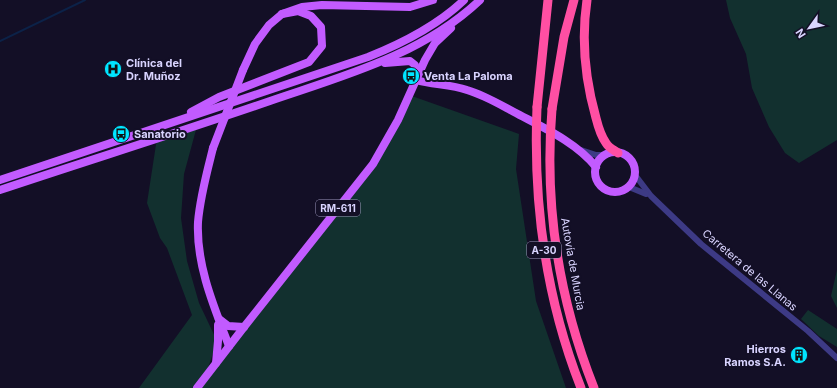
<svg xmlns="http://www.w3.org/2000/svg" width="837" height="388" viewBox="0 0 837 388" font-family="Inter,sans-serif">
	<rect width="100%" height="100%" fill="#130f26"/>
	<!-- green -->
	<g fill="#12302f">
		<path d="M726 0H837V140L799 163 785 153 769 127 752 88 746 54 730 18Z"/>
		<path d="M409 95 519 134 516 169 536 301 566 388H197L373 164Z"/>
		<path d="M197 126 184 174 181 218 187 261 199 303 217 341 208 368 192 388H139L192 315 167 248 160 238 147 203 157 138Z"/>
		<path d="M837 270V308L831 296Z"/>
		<path d="M808 310 837 329V347L819 336 801 319Z"/>
	</g>
	<g fill="none" stroke-linecap="round" stroke-linejoin="round">
		<!-- stream -->
		<path stroke="#0c2248" stroke-width="2" d="M0 41 85 0"/>
		<!-- tertiary -->
		<g stroke="#3d3a85" stroke-width="6">
			<path d="M581 150 596 155H605"/>
			<path d="M635 175 651 196 701 244 808 331 837 358"/>
			<path d="M629 187 646 194"/>
		</g>
		<!-- primary -->
		<g stroke="#c25bff" stroke-width="8">
			<path d="M385 63 410 61 415 65 416 77"/>
			<path d="M243 70 255 44 269 25 282 14 302 7 322 5 410 7 433 0"/>
			<path d="M416 80C432 85 450 84 467 90 484 95 499 104 514 112 542 127 576 142 596 167"/>
			<path d="M191 112 219 97 309 62 322 46 321 27 311 16 298 11 282 14"/>
			<path d="M213 148C207 172 200 197 198 222 196 265 214 307 229 346"/>
			<circle cx="615" cy="172" r="20"/>
			<path d="M0 180 368 57C403 43 437 26 464 0"/>
			<path d="M0 190C90 160 180 132 270 101 343 76 422 55 480 0"/>
			<path d="M219 319 228 326 244 327"/>
			<path d="M216 363 218 341V325"/>
			<path d="M197 388 244 327 373 164 398 120 425 60 435 43 451 28"/>
		</g>
		<!-- motorway -->
		<g stroke="#ff4fa3" stroke-width="9">
			<path d="M587 0C581 40 585 79 596 118 598 126 601 136 606 143 609 148 614 150 618 153"/>
			<path d="M537 107 548 0"/>
			<path d="M552 109 564 37 574 0"/>
		</g>
		<!-- primary-bridge -->
		<path stroke="#c25bff" stroke-width="8" d="M213 148 243 70"/>
		<!-- motorway-bridge -->
		<g stroke="#ff4fa3" stroke-width="9">
			<path d="M537 107C533 203 546 299 581 388"/>
			<path d="M552 109C544 206 558 297 594 388"/>
		</g>
	</g>
	<!-- icons -->
	<defs>
		<symbol id="hospital-disc" viewBox="-11 -11 22 22"><circle r="9.5" fill="#00e5ff" stroke="#130f26"/><path d="M-5-5h3v3.5h4V-5h3V5h-3V1.5h-4V5h-3Z" fill="#111"/></symbol>
		<symbol id="bus-disc" viewBox="-11 -11 22 22"><circle r="9.5" fill="#00e5ff" stroke="#130f26"/><path d="M-5-6H5V4H4V6H2V4H-2V6H-4V4H-5ZM-3.5-4V0h7V-4ZM-3.5 1.2v1.5H-2V1.2ZM2 1.2v1.5H3.5V1.2Z" fill="#111"/></symbol>
		<symbol id="building-disc" viewBox="-11 -11 22 22"><circle r="9.5" fill="#00e5ff" stroke="#130f26"/><path d="M-4-6H4V6H1V3H-1V6H-4ZM-2.5-4.3h1.7v1.8h-1.7ZM.8-4.3h1.7v1.8H.8ZM-2.5-1h1.7V.8h-1.7ZM.8-1h1.7V.8H.8Z" fill="#111"/></symbol>
	</defs>
	<g fill-rule="evenodd">
		<use href="#hospital-disc" x="103" y="59" width="20" height="20"/>
		<use href="#bus-disc" x="401" y="66" width="20" height="20"/>
		<use href="#bus-disc" x="111" y="124" width="20" height="20"/>
		<use href="#building-disc" x="789" y="345" width="20" height="20"/>
	</g>
	<g text-anchor="middle" dominant-baseline="central" stroke-width="4" stroke-linejoin="round" paint-order="stroke">
		<!-- shield labels -->
		<g fill="#130f26" stroke="#9e99be" stroke-width="1">
			<rect x="316" y="200" width="44" height="16" rx="3"/>
			<rect x="527" y="242" width="34" height="16" rx="3"/>
		</g>
		<g font-size="10" font-weight="bold" fill="#d9d4ff">
			<text x="338" y="208">RM-611</text>
			<text x="544" y="250">A-30</text>
		</g>
		<!-- poi labels -->
		<g font-size="11" font-weight="bold" fill="#d9d4ff" stroke="#130f26" text-anchor="start">
			<text x="126" y="63">Clínica del<tspan x="126" dy="13">Dr. Muñoz</tspan></text>
			<text x="424" y="76">Venta La Paloma</text>
			<text x="134" y="134">Sanatorio</text>
			<text x="786" y="349" text-anchor="end">Hierros<tspan x="786" dy="13">Ramos S.A.</tspan></text>
		</g>
		<!-- street labels -->
		<g font-size="11" fill="#d9d4ff" stroke="#130f26">
			<text transform="translate(573 264) rotate(80)">Autovía de Murcia</text>
			<text transform="translate(750 270) rotate(40)">Carretera de las Llanas</text>
		</g>
	</g>
	<!-- north arrow -->
	<g transform="translate(809 28) rotate(237)" stroke="#130f26" stroke-width="3" paint-order="stroke">
	<path d="M0-3L7 15L0 10L-7 15Z" fill="#d9d4ff"/>
	<text y="-6" font-size="11" font-weight="bold" text-anchor="middle" fill="#d9d4ff">N</text>
	</g>
</svg>
